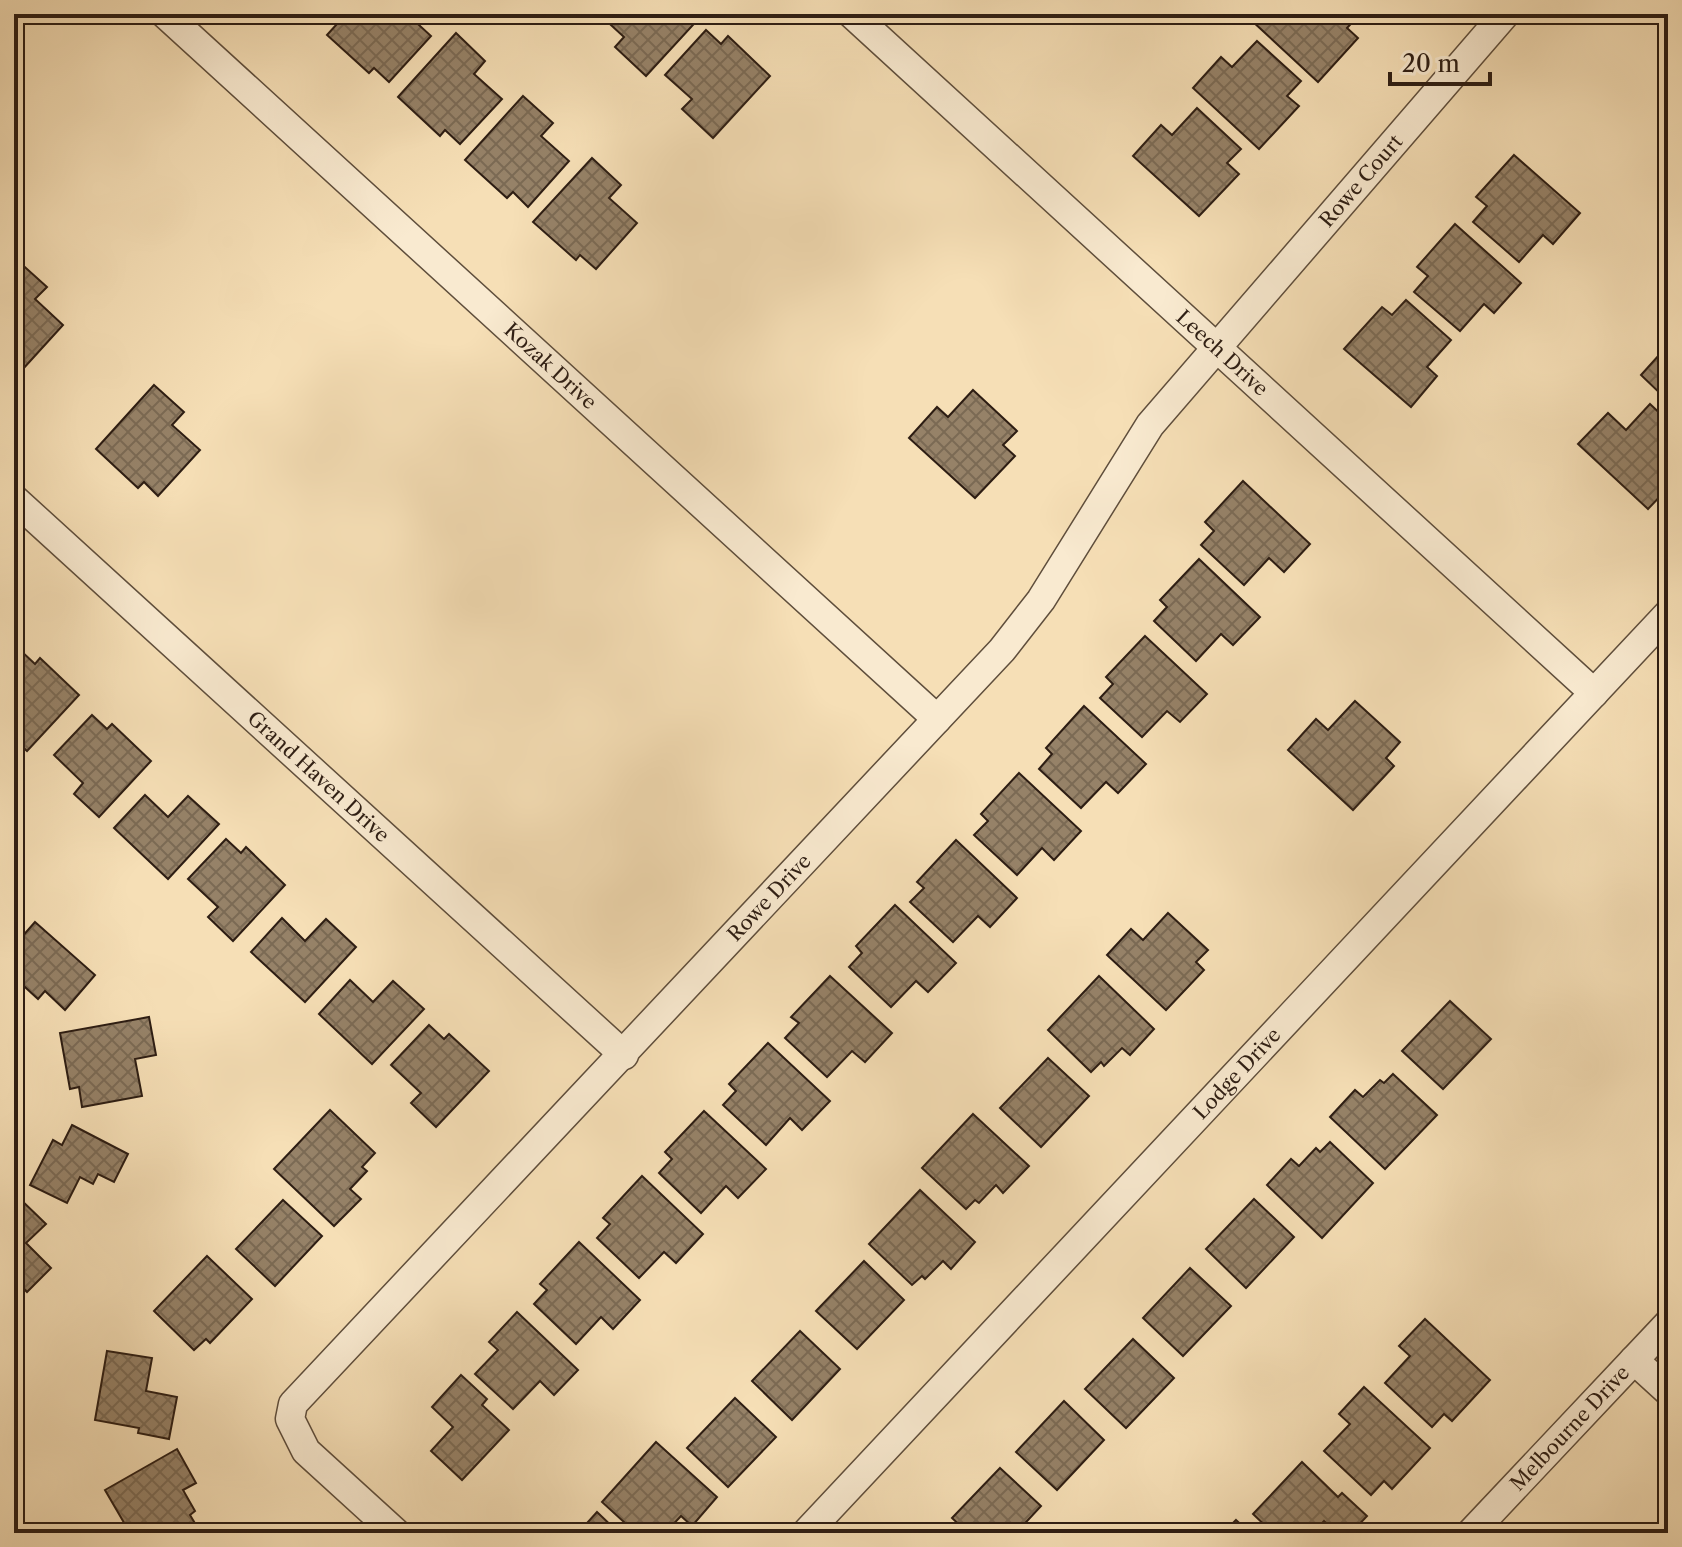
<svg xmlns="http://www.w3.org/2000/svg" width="1682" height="1547" viewBox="0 0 1682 1547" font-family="'Libre Caslon Text',serif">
	<defs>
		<pattern id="building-cross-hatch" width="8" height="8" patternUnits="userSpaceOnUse" patternTransform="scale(2)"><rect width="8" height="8" fill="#968268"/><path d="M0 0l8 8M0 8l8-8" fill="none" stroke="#7b6a54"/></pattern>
	</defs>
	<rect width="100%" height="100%" fill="#f6dfb6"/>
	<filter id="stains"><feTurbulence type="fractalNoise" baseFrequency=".0025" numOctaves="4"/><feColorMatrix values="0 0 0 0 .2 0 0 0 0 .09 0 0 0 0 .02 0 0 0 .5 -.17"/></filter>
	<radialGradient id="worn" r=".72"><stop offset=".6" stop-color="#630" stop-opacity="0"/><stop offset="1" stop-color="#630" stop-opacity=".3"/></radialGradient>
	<!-- building -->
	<g fill="url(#building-cross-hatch)" stroke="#2d1d13" stroke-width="2">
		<path d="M346 14H407L431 36 389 82 374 68 369 73 327 35Z"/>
		<path d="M599 14H703L646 76 615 47 624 37Z"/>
		<path d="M1259 14H1360L1347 28 1358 38 1318 82 1252 21Z"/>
		<path d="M706 30 721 44 728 36 770 76 713 138 682 109 692 99 665 75Z"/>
		<path d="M456 33 485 61 474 74 502 99 460 144 445 130 440 136 398 97Z"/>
		<path d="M1257 41 1301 81 1287 96 1299 106 1259 149 1193 88 1221 57 1232 67Z"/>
		<path d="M523 96 553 123 541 136 569 161 528 207 513 192 507 198 465 160Z"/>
		<path d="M1197 108 1241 149 1227 163 1239 174 1199 216 1133 156 1161 125 1172 135Z"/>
		<path d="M1514 155 1580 213 1553 244 1543 235 1519 262 1473 222 1487 206 1476 197Z"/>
		<path d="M592 158 621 185 609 198 637 223 596 269 580 255 576 260 533 222Z"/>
		<path d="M1455 224 1521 283 1494 313 1484 304 1460 331 1414 292 1428 276 1417 267Z"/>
		<path d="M17 260 47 287 35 299 63 325 22 370 14 363V263Z"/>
		<path d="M1406 300 1451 340 1427 367 1437 376 1411 407 1344 349 1382 307 1392 315Z"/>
		<path d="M1668 345V401L1641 375Z"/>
		<path d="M154 385 184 412 172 425 200 450 158 496 144 482 138 488 96 449Z"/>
		<path d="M973 390 1017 431 1003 445 1015 456 975 498 909 438 937 407 948 417Z"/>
		<path d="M1650 404 1668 421V488L1648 509 1578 444 1608 413 1626 430Z"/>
		<path d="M1243 481 1310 544 1284 572 1269 558 1244 585 1201 545 1214 531 1205 522Z"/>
		<path d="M1199 559 1260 617 1233 645 1221 634 1196 661 1154 621 1167 607 1160 600Z"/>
		<path d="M1145 636 1207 694 1180 722 1167 711 1142 737 1100 698 1113 684 1106 677Z"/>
		<path d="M20 650 35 664 40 658 79 695 27 751 14 739V656Z"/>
		<path d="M1355 701 1400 742 1386 758 1394 766 1353 810 1288 750 1316 719 1328 730Z"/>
		<path d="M1084 706 1146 764 1118 793 1106 782 1081 808 1039 769 1052 754 1046 748Z"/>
		<path d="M92 715 107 729 112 724 151 761 99 817 74 794 83 783 54 755Z"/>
		<path d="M1019 773 1081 831 1054 860 1042 848 1017 875 974 835 988 821 981 814Z"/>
		<path d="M145 795 168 817 188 796 219 824 168 879 114 828Z"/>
		<path d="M226 839 241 853 246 847 285 885 233 941 208 917 218 907 188 879Z"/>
		<path d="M956 840 1017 898 990 927 978 916 953 942 910 902 924 888 917 882Z"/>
		<path d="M895 905 956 963 928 992 916 981 891 1007 849 967 862 953 856 946Z"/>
		<path d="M1168 913 1208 950 1196 962 1204 970 1166 1010 1107 955 1131 929 1143 940Z"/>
		<path d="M282 918 305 941 326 919 356 947 305 1002 251 952Z"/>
		<path d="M35 922 95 975 65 1010 45 991 38 999 14 977V946Z"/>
		<path d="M830 976 892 1033 865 1062 852 1051 827 1077 785 1038 799 1023 791 1017Z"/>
		<path d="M1099 976 1154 1029 1130 1055 1122 1048 1104 1066 1101 1062 1091 1072 1048 1030Z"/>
		<path d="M350 980 373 1002 393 981 424 1009 372 1064 319 1014Z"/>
		<path d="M1450 1001 1491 1039 1443 1089 1402 1051Z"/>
		<path d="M149 1017 156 1055 135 1059 142 1096 82 1107 79 1087 70 1089 60 1033Z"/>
		<path d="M429 1025 444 1039 449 1034 489 1071 436 1127 411 1103 421 1093 391 1065Z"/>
		<path d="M768 1043 830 1101 802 1130 790 1118 766 1145 723 1105 736 1091 729 1084Z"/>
		<path d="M1048 1058 1089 1096 1041 1147 1000 1108Z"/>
		<path d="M1393 1074 1437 1115 1385 1169 1330 1117 1355 1090 1363 1097 1380 1080 1384 1083Z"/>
		<path d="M330 1110 375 1153 362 1167 367 1171 350 1189 361 1199 334 1226 274 1169Z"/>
		<path d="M704 1111 766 1169 738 1198 726 1186 701 1213 659 1173 672 1159 665 1152Z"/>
		<path d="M973 1114 1029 1166 1003 1193 996 1185 979 1203 975 1200 966 1209 922 1168Z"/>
		<path d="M72 1125 128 1154 114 1182 98 1174 93 1184 80 1177 67 1203 30 1185 53 1140 62 1145Z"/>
		<path d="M1330 1142 1373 1183 1322 1238 1267 1185 1291 1159 1299 1166 1316 1148 1320 1152Z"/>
		<path d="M642 1176 703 1234 676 1263 664 1252 639 1278 597 1238 610 1224 603 1218Z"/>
		<path d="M920 1190 975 1242 951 1269 943 1261 925 1279 922 1276 912 1285 869 1244Z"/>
		<path d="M16 1195 46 1224 26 1243 51 1268 27 1292 14 1279Z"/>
		<path d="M1254 1199 1294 1237 1246 1288 1206 1249Z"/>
		<path d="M283 1200 322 1236 275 1286 236 1249Z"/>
		<path d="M579 1242 640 1300 613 1329 601 1317 576 1344 534 1304 547 1290 540 1284Z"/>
		<path d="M207 1256 252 1299 210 1343 206 1339 194 1350 154 1311Z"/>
		<path d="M864 1261 904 1300 857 1349 816 1311Z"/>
		<path d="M1190 1268 1231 1306 1183 1356 1143 1318Z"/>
		<path d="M517 1312 578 1370 554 1395 540 1381 513 1409 475 1374 498 1350 489 1342Z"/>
		<path d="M1425 1319 1490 1380 1452 1421 1444 1414 1432 1427 1385 1383 1410 1356 1399 1346Z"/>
		<path d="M800 1331 840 1369 792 1420 752 1381Z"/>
		<path d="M1133 1339 1174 1378 1126 1428 1085 1389Z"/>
		<path d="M107 1351 152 1358 146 1391 177 1397 169 1439 138 1433 139 1428 95 1420Z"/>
		<path d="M461 1375 487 1399 482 1405 509 1430 462 1480 431 1451 453 1427 432 1407Z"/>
		<path d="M1364 1387 1430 1448 1392 1489 1384 1481 1371 1495 1324 1451 1350 1424 1339 1414Z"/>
		<path d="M735 1398 776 1437 728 1487 687 1448Z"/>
		<path d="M1064 1401 1104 1440 1057 1490 1016 1452Z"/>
		<path d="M656 1442 717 1497 692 1526 681 1516 665 1533 660 1529 656 1533H636L602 1502Z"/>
		<path d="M177 1449 196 1483 183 1490 195 1511 190 1515 199 1530 130 1533 105 1490Z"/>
		<path d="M1302 1462 1338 1497 1342 1493 1367 1516 1351 1533H1336L1324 1521 1315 1531 1317 1533H1273L1253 1514Z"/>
		<path d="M1000 1468 1041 1506 1016 1533H968L952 1518Z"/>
		<path d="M597 1512 619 1533H578Z"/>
		<path d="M1236 1520 1250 1533H1223Z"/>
	</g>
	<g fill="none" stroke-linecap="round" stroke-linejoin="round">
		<defs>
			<g id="minor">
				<path id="s1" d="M165 14 937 719"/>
				<path id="s2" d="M852 14 1594 693"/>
				<path id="s3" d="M14 499 624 1055"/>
				<path d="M1634 1360 1668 1391"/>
				<path id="s4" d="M396 1533 306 1451 290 1419 293 1404 1002 650 1041 600 1150 425 1505 14"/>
				<path id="s5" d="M806 1533 1668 614"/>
				<path id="s6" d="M1471 1533 1668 1324"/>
			</g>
		</defs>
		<!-- minor casing -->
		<use href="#minor" stroke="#5f4e3c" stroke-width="31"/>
		<!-- minor -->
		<use href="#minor" stroke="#f9ead0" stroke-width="28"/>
	</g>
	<g text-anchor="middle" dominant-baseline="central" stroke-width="6" stroke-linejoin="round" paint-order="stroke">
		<!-- street labels -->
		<g font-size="20" fill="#2d1d13" stroke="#f9ead0">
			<text stroke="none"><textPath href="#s4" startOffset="1800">Rowe Court</textPath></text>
			<text stroke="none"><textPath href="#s2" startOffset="502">Leech Drive</textPath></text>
			<text stroke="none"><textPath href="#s1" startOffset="522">Kozak Drive</textPath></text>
			<text stroke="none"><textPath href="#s3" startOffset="412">Grand Haven Drive</textPath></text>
			<text stroke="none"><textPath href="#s4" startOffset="868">Rowe Drive</textPath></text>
			<text stroke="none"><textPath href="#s5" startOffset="630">Lodge Drive</textPath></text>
			<text stroke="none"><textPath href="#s6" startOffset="144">Melbourne Drive</textPath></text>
		</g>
	</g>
	<!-- margin -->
	<rect width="1682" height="1547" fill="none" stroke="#f6dfb6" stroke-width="48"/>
	<rect x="16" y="16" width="1650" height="1515" fill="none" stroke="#2d1d13" stroke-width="4"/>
	<rect x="24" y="24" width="1634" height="1499" fill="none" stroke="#2d1d13" stroke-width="2"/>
	<!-- scale -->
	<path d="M1390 72v12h100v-12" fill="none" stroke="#2d1d13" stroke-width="4"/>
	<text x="1402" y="72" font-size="24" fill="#2d1d13" stroke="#f9ead0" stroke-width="6" paint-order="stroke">20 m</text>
	<rect width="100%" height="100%" filter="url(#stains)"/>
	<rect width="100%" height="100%" fill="url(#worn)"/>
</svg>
